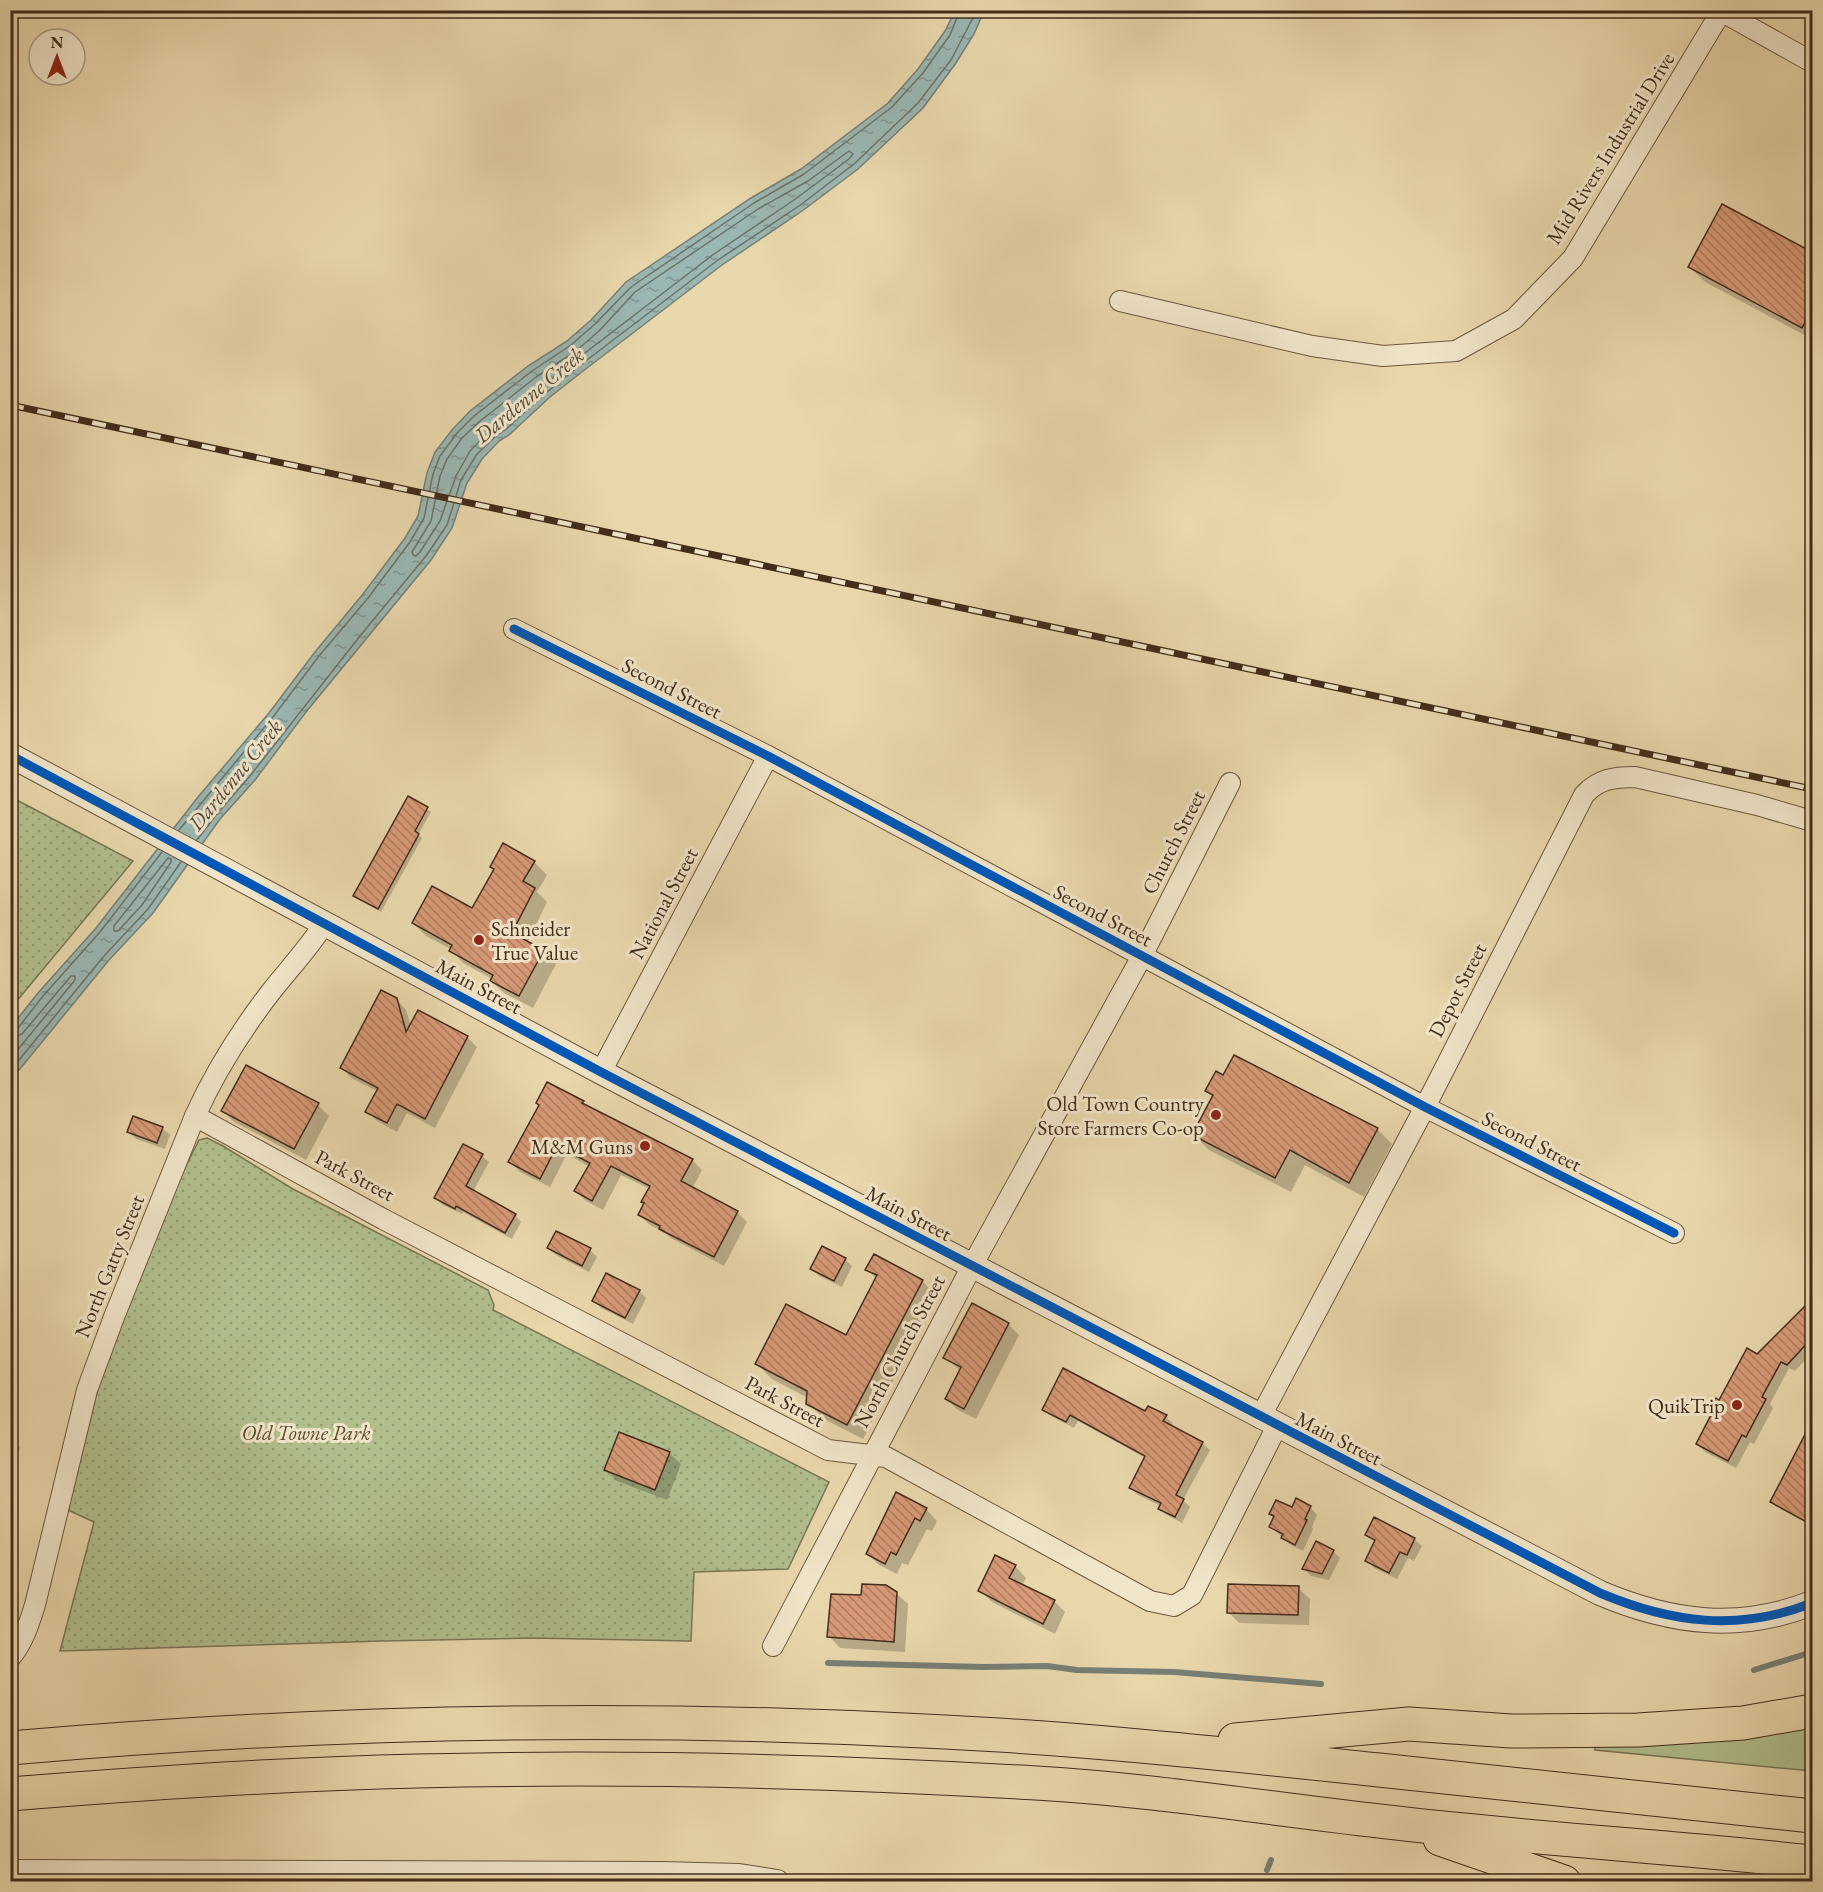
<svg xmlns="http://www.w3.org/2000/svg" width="1823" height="1892" viewBox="0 0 1823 1892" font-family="'EB Garamond',serif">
	<defs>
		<pattern id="park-dots" width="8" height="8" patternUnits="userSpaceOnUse" patternTransform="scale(1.5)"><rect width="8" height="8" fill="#b1bf8d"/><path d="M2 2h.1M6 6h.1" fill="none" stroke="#929b72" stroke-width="1.8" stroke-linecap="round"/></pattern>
		<pattern id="water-ripples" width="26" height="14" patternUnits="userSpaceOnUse" patternTransform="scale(1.5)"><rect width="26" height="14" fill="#9ab7b3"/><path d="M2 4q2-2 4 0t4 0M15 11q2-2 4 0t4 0" fill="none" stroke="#7f9591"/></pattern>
		<pattern id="building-back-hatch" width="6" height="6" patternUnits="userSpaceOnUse" patternTransform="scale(1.5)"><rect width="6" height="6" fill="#d79977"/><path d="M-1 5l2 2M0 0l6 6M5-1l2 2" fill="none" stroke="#b07d61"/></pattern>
	</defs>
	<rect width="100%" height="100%" fill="#e9d7ac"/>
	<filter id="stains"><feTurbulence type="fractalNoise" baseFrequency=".00333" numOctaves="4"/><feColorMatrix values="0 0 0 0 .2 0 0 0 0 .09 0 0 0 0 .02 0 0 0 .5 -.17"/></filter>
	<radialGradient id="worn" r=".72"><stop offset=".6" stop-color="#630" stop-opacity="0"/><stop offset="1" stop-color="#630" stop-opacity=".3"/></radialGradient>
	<!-- grass -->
	<g fill="#b1bf8d" stroke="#7a7654" stroke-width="1.5">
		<path d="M1812 1726V1771L1595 1750V1746Z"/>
		<path d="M1586 1875 1654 1881H1602Z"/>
	</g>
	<!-- park -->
	<g fill="url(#park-dots)" stroke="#7a7654" stroke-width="1.5">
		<path d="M11 797 133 861 11 1008Z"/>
		<path d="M207 1138 223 1146 293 1189 488 1290 494 1305 493 1310 829 1482 788 1569 694 1572 691 1641 532 1638 382 1641 60 1651 94 1522 68 1510 96 1395 123 1320 182 1174 199 1140Z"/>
	</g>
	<!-- water -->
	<path fill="url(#water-ripples)" stroke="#777f76" stroke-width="1.5" d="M955 11H984L974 34 956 63 923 108 858 169 802 211 722 265 587 368 550 397 509 435 499 441 482 459 467 483 452 528 431 560 306 712 255 780 220 819 153 913 109 960 11 1080V1027L38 993 96 928 198 797 269 713 315 652 363 594 405 538 418 516 427 473 435 452 452 430 470 411 528 366 567 341 591 320 626 282 751 198 801 169 888 103 918 69 945 31Z"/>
	<!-- shadow -->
	<g fill="#0003">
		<path d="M1723 206 1812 254V339L1705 282 1690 267Z"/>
		<path d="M1812 655V668L1808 663Z"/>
		<path d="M409 798 431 812 418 835 422 838 381 912 355 896Z"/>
		<path d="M534 862 547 875 537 892 547 902 527 943 543 951 556 964 533 1008 504 993 492 981V979L463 963 451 949 426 936 413 923 473 910Z"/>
		<path d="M396 999 406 1010 411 1026 418 1012 468 1038 477 1047 435 1128 407 1113 397 1132 377 1121 367 1111 377 1091 351 1078 342 1068Z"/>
		<path d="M1207 1091 1377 1129 1392 1144 1364 1197 1305 1165 1291 1192 1209 1150 1194 1135 1214 1098Z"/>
		<path d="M583 1102 590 1109 692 1160 702 1170 692 1189 737 1212 747 1222 724 1266 671 1238 664 1232 650 1225 640 1215 650 1189 621 1175 603 1210 586 1201 576 1191 590 1167 567 1154 550 1187 520 1172 510 1162Z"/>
		<path d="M318 1105 329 1116 306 1160 234 1122 223 1111Z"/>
		<path d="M162 1128 170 1135 165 1149 136 1139 129 1131Z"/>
		<path d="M482 1156 489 1162 473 1192 515 1215 521 1222 512 1239 463 1212 462 1214 443 1205 436 1198Z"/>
		<path d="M549 1248 590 1250 597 1257 589 1272 556 1255Z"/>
		<path d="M845 1259 852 1266 842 1287 819 1276 812 1269Z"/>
		<path d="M867 1270 922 1281 937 1296 863 1439 824 1419 808 1403V1398L772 1379 757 1364 846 1337 877 1279Z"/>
		<path d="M639 1291 646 1298 633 1324 601 1308 594 1301Z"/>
		<path d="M1812 1301V1353L1795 1371 1789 1368 1770 1404 1773 1408 1754 1444 1750 1442 1736 1468 1705 1452 1697 1444 1720 1402 1758 1356Z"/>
		<path d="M1008 1324 1019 1335 976 1419 958 1410 946 1399 961 1371 945 1357Z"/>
		<path d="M1044 1409 1146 1413 1166 1417 1173 1424 1171 1427 1202 1443 1210 1450 1183 1500 1190 1507 1182 1523 1167 1515 1160 1508 1161 1506 1138 1495 1131 1488 1146 1458 1078 1421 1074 1428 1051 1416Z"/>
		<path d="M1812 1425V1525L1771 1502Z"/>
		<path d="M10 1438 20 1447 10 1474Z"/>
		<path d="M669 1453 681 1464 667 1500 617 1481 606 1470Z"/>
		<path d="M1310 1507 1317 1515 1312 1527 1313 1529 1303 1551 1291 1545 1271 1527 1275 1518 1271 1514Z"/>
		<path d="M926 1509 937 1521 932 1531 927 1529 908 1565 902 1563 897 1574 879 1565 868 1554Z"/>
		<path d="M1375 1519 1414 1539 1422 1546 1414 1561 1408 1558 1397 1579 1374 1568 1367 1560 1375 1542 1367 1534Z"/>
		<path d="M1333 1551 1340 1558 1329 1580 1311 1576 1304 1569Z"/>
		<path d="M1015 1566 1026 1578 1022 1586 1054 1601 1065 1612 1055 1634 992 1602 980 1590Z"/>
		<path d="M1298 1588 1310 1599 1309 1625 1239 1623 1228 1612Z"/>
		<path d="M896 1593 908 1604 905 1652 840 1648 829 1636 862 1597Z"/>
	</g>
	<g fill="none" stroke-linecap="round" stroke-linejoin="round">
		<!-- shore -->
		<g stroke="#6e7266" stroke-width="1.5">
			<path d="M849 151 853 154 849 159 794 200 714 254 542 386 501 424 490 431 470 451 456 476 440 521 420 552 416 556 413 555 412 552 431 521 440 476 447 459 462 438 479 422 536 377 576 351 600 330 635 292 758 209 808 181Z"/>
			<path d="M179 830 273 717 319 656 368 598 410 542 424 518 433 474 440 456 457 433 474 416 532 371 571 345 595 324 631 287 754 203 804 174 892 107 923 73 950 35 960 10"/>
			<path d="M197 840 216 815 250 776 360 636 426 556 447 525 461 480 477 454 496 436 505 430 547 392 583 363 718 260 799 206 854 164 918 103 951 60 977 10"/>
			<path d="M168 858 171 859V862L142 905 118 931H114V926Z"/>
			<path d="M10 1030 18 1028 43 996 100 932 162 852"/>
			<path d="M10 1038 22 1034 71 976H75V980L10 1059"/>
			<path d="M10 1071 104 956 148 909 181 862"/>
		</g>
		<!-- stream -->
		<g stroke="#777f76" stroke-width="6">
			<path d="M828 1663 983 1667 1047 1666 1077 1670 1174 1672 1321 1684"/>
			<path d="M1754 1670 1812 1652"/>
			<path d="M1267 1870 1271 1860"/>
		</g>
	</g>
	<!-- building -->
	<g fill="url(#building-back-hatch)" stroke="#422c1a" stroke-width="1.5">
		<path d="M1722 204 1812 252V308L1802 328 1688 267Z"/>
		<path d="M408 796 428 807 415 831 419 834 378 909 353 896Z"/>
		<path d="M503 843 535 861 523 881 535 888 512 933 544 950 519 996 490 981 493 975 449 951 452 945 412 923 432 886 472 908 494 869 490 867Z"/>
		<path d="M381 990 397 998 406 1032 418 1010 468 1036 425 1119 397 1104 387 1123 365 1112 378 1088 340 1068Z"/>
		<path d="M1234 1055 1378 1128 1349 1183 1290 1150 1275 1178 1192 1135 1213 1095 1205 1091 1216 1071 1223 1075Z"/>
		<path d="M246 1065 319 1103 294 1149 221 1111Z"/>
		<path d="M547 1082 584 1101 582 1103 693 1159 681 1181 738 1211 714 1257 659 1229 660 1226 638 1215 644 1203 641 1202 650 1186 611 1166 592 1201 574 1191 590 1163 557 1146 540 1179 508 1162 539 1105 536 1103Z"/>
		<path d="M133 1116 163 1127 157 1143 127 1132Z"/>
		<path d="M463 1144 483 1154 466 1186 516 1214 505 1233 456 1206 455 1209 434 1198Z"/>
		<path d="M556 1231 591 1248 582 1266 547 1248Z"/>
		<path d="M822 1246 846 1258 834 1281 810 1269Z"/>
		<path d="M874 1254 923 1280 847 1425 806 1404 807 1391 755 1364 786 1304 846 1335 877 1275 865 1270Z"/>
		<path d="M606 1273 640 1290 625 1318 592 1301Z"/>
		<path d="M1812 1299V1338L1787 1365 1781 1362 1762 1397 1766 1399 1746 1437 1742 1435 1728 1461 1696 1444 1712 1413 1709 1411 1716 1398 1719 1400 1747 1348 1757 1354Z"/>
		<path d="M972 1303 1009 1323 964 1409 945 1399 961 1367 943 1358Z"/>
		<path d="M1063 1368 1145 1411 1148 1406 1167 1415 1163 1421 1203 1442 1176 1495 1184 1499 1175 1517 1158 1509 1161 1503 1129 1488 1145 1456 1070 1415 1066 1422 1042 1410Z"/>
		<path d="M1812 1421V1525L1770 1502Z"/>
		<path d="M619 1432 670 1452 655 1490 604 1470Z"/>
		<path d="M896 1492 927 1508 920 1521 915 1518 896 1555 891 1552 885 1564 866 1554Z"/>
		<path d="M1296 1498 1311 1506 1305 1519 1307 1520 1295 1545 1281 1538 1283 1534 1269 1527 1274 1516 1269 1514 1276 1500 1292 1507Z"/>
		<path d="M1374 1517 1415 1538 1407 1555 1400 1552 1389 1573 1365 1561 1375 1540 1365 1535Z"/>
		<path d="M1316 1541 1334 1550 1322 1574 1302 1569Z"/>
		<path d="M995 1555 1016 1565 1009 1578 1055 1600 1043 1624 978 1591Z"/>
		<path d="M862 1584 886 1585 897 1592 894 1642 827 1637 831 1594 861 1595Z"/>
		<path d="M1228 1584 1299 1586 1298 1615 1227 1613Z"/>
	</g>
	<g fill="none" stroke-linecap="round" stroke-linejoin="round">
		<defs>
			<g id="minor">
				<path d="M1719 10 1812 62"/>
				<path d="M1120 301 1312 346 1383 356 1456 351 1514 319 1573 258 1721 12"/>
				<path d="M514 629 768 756 1425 1107 1674 1233"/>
				<path d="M601 1072 768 756"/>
				<path d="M195 1116 383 1219 828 1450 886 1457 1150 1601 1174 1606 1192 1595 1277 1426"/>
				<path d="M1260 1418 1425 1107 1584 795C1598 779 1614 777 1635 777L1757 805 1812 821"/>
				<path d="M773 1646 972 1266 1142 956 1230 783"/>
				<path d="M10 1658C23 1643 29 1624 35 1605L87 1390 114 1317 195 1116C215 1072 240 1032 270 993 288 970 308 949 324 924"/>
			</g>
			<g id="tertiary">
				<path d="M10 755 601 1072 1600 1593C1671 1623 1739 1632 1812 1603"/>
				<path d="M10 1872 661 1874 739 1876 777 1882"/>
			</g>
			<g id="motorway">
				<path d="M1235 1740 1409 1724 1511 1731 1638 1730 1743 1723 1812 1711"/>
				<path d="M10 1748C321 1721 634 1715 945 1732 1090 1739 1234 1755 1379 1770 1524 1785 1668 1801 1812 1816"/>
				<path d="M10 1794C146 1783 282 1774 418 1771 624 1766 830 1771 1036 1783 1157 1790 1276 1810 1397 1823 1535 1839 1674 1847 1812 1862"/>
				<path d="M1440 1839 1564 1882"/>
			</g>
		</defs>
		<!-- minor casing -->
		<use href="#minor" stroke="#6c573e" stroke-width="22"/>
		<!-- tertiary casing -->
		<use href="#tertiary" stroke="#6c573e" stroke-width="26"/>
		<!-- motorway casing -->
		<use href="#motorway" stroke="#422c1a" stroke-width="35"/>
		<!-- minor -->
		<use href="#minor" stroke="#f1e5c9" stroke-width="20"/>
		<!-- tertiary -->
		<use href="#tertiary" stroke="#f1e5c9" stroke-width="24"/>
		<!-- motorway -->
		<use href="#motorway" stroke="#e9d7ac" stroke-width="33"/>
		<defs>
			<path id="rail" d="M10 405 1812 789"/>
		</defs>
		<!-- rail casing -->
		<use href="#rail" stroke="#422c1a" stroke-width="7"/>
		<!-- rail -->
		<use href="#rail" stroke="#f1e5c9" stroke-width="4.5" stroke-dasharray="14" stroke-linecap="butt"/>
		<defs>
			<g id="cycleway">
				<path d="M514 629 768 756 1425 1107 1674 1233"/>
				<path d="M10 755 601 1072 1600 1593C1671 1623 1739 1632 1812 1603"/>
			</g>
		</defs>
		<!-- cycleway casing -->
		<use href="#cycleway" stroke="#f1e5c9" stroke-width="13"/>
		<!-- cycleway -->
		<use href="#cycleway" stroke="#0057b8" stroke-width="9"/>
	</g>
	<!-- markers -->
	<g fill="#8f2418" stroke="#f1e5c9" stroke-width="2">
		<circle cx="479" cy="940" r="6"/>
		<circle cx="1216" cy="1115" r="6"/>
		<circle cx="645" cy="1146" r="6"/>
		<circle cx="1737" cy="1405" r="6"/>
	</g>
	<g text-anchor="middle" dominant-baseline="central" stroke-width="6" stroke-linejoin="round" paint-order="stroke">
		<!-- street labels -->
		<g font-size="21" fill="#422c1a" stroke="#f1e5c9">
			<text transform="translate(1610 148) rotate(-58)">Mid Rivers Industrial Drive</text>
			<text transform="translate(672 688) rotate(27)">Second Street</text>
			<text transform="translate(1173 842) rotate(-63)">Church Street</text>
			<text transform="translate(663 903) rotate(-62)">National Street</text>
			<text transform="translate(1103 915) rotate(28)">Second Street</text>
			<text transform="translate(479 986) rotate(28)">Main Street</text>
			<text transform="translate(1457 990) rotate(-63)">Depot Street</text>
			<text transform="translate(1532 1141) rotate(27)">Second Street</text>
			<text transform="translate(355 1175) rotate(28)">Park Street</text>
			<text transform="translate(909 1213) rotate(28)">Main Street</text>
			<text transform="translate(109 1266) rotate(-68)">North Gatty Street</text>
			<text transform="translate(899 1351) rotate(-62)">North Church Street</text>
			<text transform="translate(785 1401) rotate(28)">Park Street</text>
			<text transform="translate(1339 1438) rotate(27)">Main Street</text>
		</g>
		<!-- poi labels -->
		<g font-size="21" fill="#422c1a" stroke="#f1e5c9" text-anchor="end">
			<text x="491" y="928" text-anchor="start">Schneider<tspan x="491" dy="24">True Value</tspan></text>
			<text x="1204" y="1103">Old Town Country<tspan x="1204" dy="24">Store Farmers Co-op</tspan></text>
			<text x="633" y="1146">M&amp;M Guns</text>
			<text x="1725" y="1405">QuikTrip</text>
		</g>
		<!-- park labels -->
		<g font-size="21" font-style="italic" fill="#584931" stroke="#f1e5c9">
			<text x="306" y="1432">Old Towne Park</text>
		</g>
		<!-- water labels -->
		<g font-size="22" font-style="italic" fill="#544839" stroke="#f1e5c9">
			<text transform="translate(529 395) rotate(-40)">Dardenne Creek</text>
			<text transform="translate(235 775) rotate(-51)">Dardenne Creek</text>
		</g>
	</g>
	<!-- margin -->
	<rect width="1823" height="1892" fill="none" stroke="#e9d7ac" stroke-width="36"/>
	<rect x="12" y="12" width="1799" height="1868" fill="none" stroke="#422c1a" stroke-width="3"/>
	<rect x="18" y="18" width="1787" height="1856" fill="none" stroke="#422c1a" stroke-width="1.5"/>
	<!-- north arrow -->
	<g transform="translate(57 57)"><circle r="28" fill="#f1e5c9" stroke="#ab9b83" stroke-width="1.5"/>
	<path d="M0-4.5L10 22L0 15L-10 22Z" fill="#8f2418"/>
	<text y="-9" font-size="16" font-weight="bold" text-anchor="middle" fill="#422c1a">N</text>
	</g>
	<rect width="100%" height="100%" filter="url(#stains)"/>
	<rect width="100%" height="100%" fill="url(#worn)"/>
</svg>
